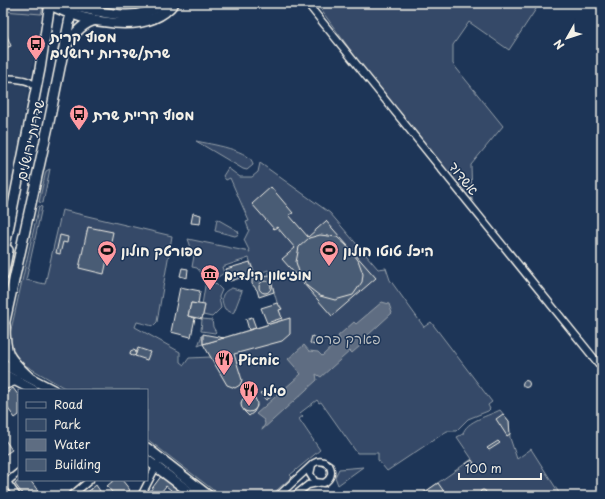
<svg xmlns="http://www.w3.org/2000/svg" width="605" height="499" viewBox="0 0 605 499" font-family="'Playpen Sans','Playpen Sans Hebrew',sans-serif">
	<rect width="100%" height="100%" fill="#1d3557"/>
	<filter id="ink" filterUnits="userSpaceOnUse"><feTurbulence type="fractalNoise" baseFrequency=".025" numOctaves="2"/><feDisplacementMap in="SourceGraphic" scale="8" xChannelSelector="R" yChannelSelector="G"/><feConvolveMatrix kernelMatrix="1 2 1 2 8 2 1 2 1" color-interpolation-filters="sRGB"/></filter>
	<g filter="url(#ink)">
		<!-- built -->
		<path fill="#2a4060" d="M3 3H44L3 230Z"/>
		<!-- green -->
		<g fill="#354a67" stroke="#949ea8">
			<path d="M3 3H44L41 14 3 11Z"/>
			<path d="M316 3H537L536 9 509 50 469 22 453 45V64L503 126 471 165 472 201 368 74Z"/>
			<path d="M196 141C209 144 253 150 253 165L247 170 243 169Z"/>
			<path d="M260 163 330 213 378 269 386 268 390 280 424 327 431 322 492 402 488 405 490 409 488 411 468 419 456 431H447L387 471 378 460V453H357L321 402 319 403 317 400 300 413 303 416 299 419 320 450 290 475 292 477 270 496H221L147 439V390H68L23 364 14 356 9 342 10 334 39 206 42 207 26 280 45 284 62 210 172 236 157 322 153 326 137 322 135 327 180 352V362L184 365 189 358 211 357 203 344 198 346 202 335 203 344 282 320 279 310 282 309 280 305 278 306 268 270 255 275 249 258 222 267 224 273 215 279 204 276 197 268 192 267 194 256 188 239 250 252 244 240 249 230 246 222 249 221 230 178 226 180 223 176 228 168 240 177H252L258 172Z"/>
			<path d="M50 169 43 203 39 202 46 171Z"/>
			<path d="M217 219 238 231 239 234 235 236 215 231Z"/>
			<path d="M206 280 215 283 222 290 219 297 221 308 212 317 203 315 205 306 202 305Z"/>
			<path d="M232 288 242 291 234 312 232 313 225 309C220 299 221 292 232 288Z"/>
			<path d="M202 319 212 320 213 327 216 332 215 333 201 331Z"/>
			<path d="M500 410 509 421 510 438 517 459 531 449 561 496H419L472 459 457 437 463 434C465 421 491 415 500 410Z"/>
			<path d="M363 467 338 485 335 477 339 469Z"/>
		</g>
		<!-- water -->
		<path fill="#5e6d82" stroke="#9aa2ab" d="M382 302 389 304 392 313 367 336 368 339 352 353 350 351 321 377 316 374 317 380 262 430 265 424 264 420 256 414 301 374 288 359 304 345 309 351 318 352 322 356 340 339 338 336 354 322 356 324Z"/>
		<!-- building -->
		<g fill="#485b74" stroke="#f4f1e8">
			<path d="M3 26 11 46 3 49Z"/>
			<path d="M271 187 293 213 289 215 308 237 326 221 376 278 332 316 282 259 295 248 277 227 274 229 252 204Z"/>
			<path d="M193 213 201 215 200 224 191 223Z"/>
			<path d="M88 227 113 232 104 274 79 268Z"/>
			<path d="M60 235 68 237 67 243 63 242 60 254 56 253Z"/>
			<path d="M320 235 337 237 346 245 358 260 363 274 362 282 353 295 335 300 320 296 307 286 300 275 296 262 299 247 309 238Z"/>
			<path d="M250 262 254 274 230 281 226 269Z"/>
			<path d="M182 268 188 269 187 278 180 276Z"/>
			<path d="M270 275 274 292 259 297 257 290 252 284V280L254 277Z"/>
			<circle cx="265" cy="287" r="6"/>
			<path d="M180 287 200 291 198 304 191 303 188 316 195 318 191 337 171 332Z"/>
			<path d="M191 303 205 305 202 319 188 316Z"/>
			<path d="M277 303 282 309 279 310 282 318 267 323 261 308Z"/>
			<path d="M252 317 256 328 249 330 246 319Z"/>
			<path d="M290 318V334L282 341 234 354 242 380 240 385 235 388 227 385 203 344Z"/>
			<path d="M203 334 224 338 203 344Z"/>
			<path d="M312 336 317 338 314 345 310 343Z"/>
			<path d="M138 348 150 352 147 360 135 356Z"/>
			<circle cx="133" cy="353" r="3"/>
			<circle cx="526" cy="384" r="3.5"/>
			<path d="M13 388 19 396V415L15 418 3 402V395Z"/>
			<path d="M266 391 271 397 266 400 260 393Z"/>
			<path d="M251 396 255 398 257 406 254 412 249 416 244 411 241 403 244 398Z"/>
			<circle cx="249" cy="404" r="8"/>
			<path d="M503 414 509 421 510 434 507 436 496 419Z"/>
			<path d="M3 437 12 450 3 456Z"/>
			<path d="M498 441 500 443 489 450 487 448Z"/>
			<path d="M472 460 474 463 469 467 466 464Z"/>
			<path d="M162 475 180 490 176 496H166L171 490 166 486 158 496 150 491Z"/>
			<path d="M20 480H30L42 496H24L15 484Z"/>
			<path d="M114 480H122L130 490 123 496H115L107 486Z"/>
			<path d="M438 483 447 496H419Z"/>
			<path d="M96 485 102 494 99 496H85L84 495Z"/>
			<circle cx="483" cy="493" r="3"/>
		</g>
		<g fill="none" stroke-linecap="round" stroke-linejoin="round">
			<!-- secondary-tunnel -->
			<path stroke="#3d516d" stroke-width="9" stroke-dasharray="9 4.5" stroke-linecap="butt" d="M3 356 15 370"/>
			<defs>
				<g id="street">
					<path d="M307 3 602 368"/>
					<path d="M3 78C14 79 31 78 36 88"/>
					<path d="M17 496 7 482 19 472"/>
					<path d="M71 496 90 480"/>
					<path d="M141 496 160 459"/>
					<path d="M278 496 314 463C319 460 324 461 329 465 333 472 331 479 324 483L315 482 310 474 312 465"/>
					<path d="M294 496 308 485 318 483"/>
				</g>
				<g id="secondary">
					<path d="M50 5C83 21 147 38 174 3"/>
					<path d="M67 5C99 10 135 26 163 3"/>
					<path d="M65 47C74 35 82 22 97 20"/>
					<path d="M3 256 40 69 50 3"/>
					<path d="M3 276 8 250"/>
					<path d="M5 325C5 355 8 357 29 377"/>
					<path d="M3 330 49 122 73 3"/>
					<path d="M3 364 53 390"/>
					<path d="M3 374 33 390"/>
					<path d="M3 385 16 380"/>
					<path d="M147 448 209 496"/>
					<path d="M147 460 195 496"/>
				</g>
			</defs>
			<!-- street casing -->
			<use href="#street" stroke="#f4f1e8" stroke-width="9"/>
			<!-- secondary casing -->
			<use href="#secondary" stroke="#f4f1e8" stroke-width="12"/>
			<!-- street -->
			<use href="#street" stroke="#1d3557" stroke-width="6"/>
			<!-- secondary -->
			<use href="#secondary" stroke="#1d3557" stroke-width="9"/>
		</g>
	</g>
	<!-- icons -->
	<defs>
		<symbol id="bus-pin" viewBox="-11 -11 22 30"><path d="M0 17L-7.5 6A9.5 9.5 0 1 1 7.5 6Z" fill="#ff9aa2" stroke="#1d3557"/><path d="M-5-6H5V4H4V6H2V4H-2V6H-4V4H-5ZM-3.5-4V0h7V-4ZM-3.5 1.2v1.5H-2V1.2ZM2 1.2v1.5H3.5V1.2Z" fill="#111"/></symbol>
		<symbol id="stadium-pin" viewBox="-11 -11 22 30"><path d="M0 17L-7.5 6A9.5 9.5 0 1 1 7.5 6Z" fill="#ff9aa2" stroke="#1d3557"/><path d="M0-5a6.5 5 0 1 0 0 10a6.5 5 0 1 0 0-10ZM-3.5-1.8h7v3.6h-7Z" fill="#111"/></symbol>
		<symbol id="museum-pin" viewBox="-11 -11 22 30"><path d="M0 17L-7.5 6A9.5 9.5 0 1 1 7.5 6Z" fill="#ff9aa2" stroke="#1d3557"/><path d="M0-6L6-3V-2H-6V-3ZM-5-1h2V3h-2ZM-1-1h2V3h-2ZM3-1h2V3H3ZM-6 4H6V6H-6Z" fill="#111"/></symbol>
		<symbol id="restaurant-pin" viewBox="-11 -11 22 30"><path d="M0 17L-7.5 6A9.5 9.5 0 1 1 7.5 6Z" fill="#ff9aa2" stroke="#1d3557"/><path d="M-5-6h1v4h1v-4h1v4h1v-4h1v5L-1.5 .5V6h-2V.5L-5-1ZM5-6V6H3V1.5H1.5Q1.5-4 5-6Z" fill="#111"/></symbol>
	</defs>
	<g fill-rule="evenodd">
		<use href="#bus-pin" x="25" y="33" width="22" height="30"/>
		<use href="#bus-pin" x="68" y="103" width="22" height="30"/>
		<use href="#stadium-pin" x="96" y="239" width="22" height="30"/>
		<use href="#stadium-pin" x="318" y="239" width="22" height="30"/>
		<use href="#museum-pin" x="199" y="263" width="22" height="30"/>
		<use href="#restaurant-pin" x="213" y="348" width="22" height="30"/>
		<use href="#restaurant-pin" x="238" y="379" width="22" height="30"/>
	</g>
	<g text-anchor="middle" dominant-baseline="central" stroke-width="3" stroke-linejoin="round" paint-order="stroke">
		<!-- poi labels -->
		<g font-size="14" font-weight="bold" fill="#f4f1e8" stroke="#1d3557" text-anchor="start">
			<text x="50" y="36">מסוף קרית<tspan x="50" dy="16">שרת/שדרות ירושלים</tspan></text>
			<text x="93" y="114">מסוף קריית שרת</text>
			<text x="121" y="250">ספורטק חולון</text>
			<text x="343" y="250">היכל טוטו חולון</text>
			<text x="224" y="274">מוזיאון הילדים</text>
			<text x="238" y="359">Picnic</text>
			<text x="263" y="390">סילו</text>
		</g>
		<!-- street labels -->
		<g font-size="14" fill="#f4f1e8" stroke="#1d3557">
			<text transform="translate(30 140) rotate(-77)">שדרות ירושלים</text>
			<text transform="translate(464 178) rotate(51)">אשדוד</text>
		</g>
		<!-- park labels -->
		<g font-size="14" fill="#bbbfc1" stroke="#1d3557">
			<text x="348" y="338">פארק פרס</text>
		</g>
	</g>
	<!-- margin -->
	<rect width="605" height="499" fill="none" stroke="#1d3557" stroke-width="16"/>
	<rect x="8" y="8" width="589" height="483" fill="none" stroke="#f4f1e8" stroke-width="1.5" filter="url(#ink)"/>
	<!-- legend -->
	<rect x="18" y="389" width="130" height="92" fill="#1d3557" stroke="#738091"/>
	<rect x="26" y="402" width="20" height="6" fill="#1d3557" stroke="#738091"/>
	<text x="54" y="409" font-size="12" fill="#f4f1e8">Road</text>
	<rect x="26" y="419" width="20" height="12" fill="#354a67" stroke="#738091"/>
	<text x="54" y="429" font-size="12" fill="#f4f1e8">Park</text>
	<rect x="26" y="439" width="20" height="12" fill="#5e6d82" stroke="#738091"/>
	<text x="54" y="449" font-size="12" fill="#f4f1e8">Water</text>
	<rect x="26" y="459" width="20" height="12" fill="#485b74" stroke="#738091"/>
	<text x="54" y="469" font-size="12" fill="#f4f1e8">Building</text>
	<!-- north arrow -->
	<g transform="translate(567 38) rotate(231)" stroke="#1d3557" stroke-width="3" paint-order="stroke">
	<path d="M0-3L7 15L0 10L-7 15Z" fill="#f4f1e8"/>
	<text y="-6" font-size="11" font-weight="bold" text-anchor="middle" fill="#f4f1e8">N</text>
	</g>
	<!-- scale -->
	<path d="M459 473v6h82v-6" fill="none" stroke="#f4f1e8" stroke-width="2"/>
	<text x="465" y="473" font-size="12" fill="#f4f1e8" stroke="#1d3557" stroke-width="3" paint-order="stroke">100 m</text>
</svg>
